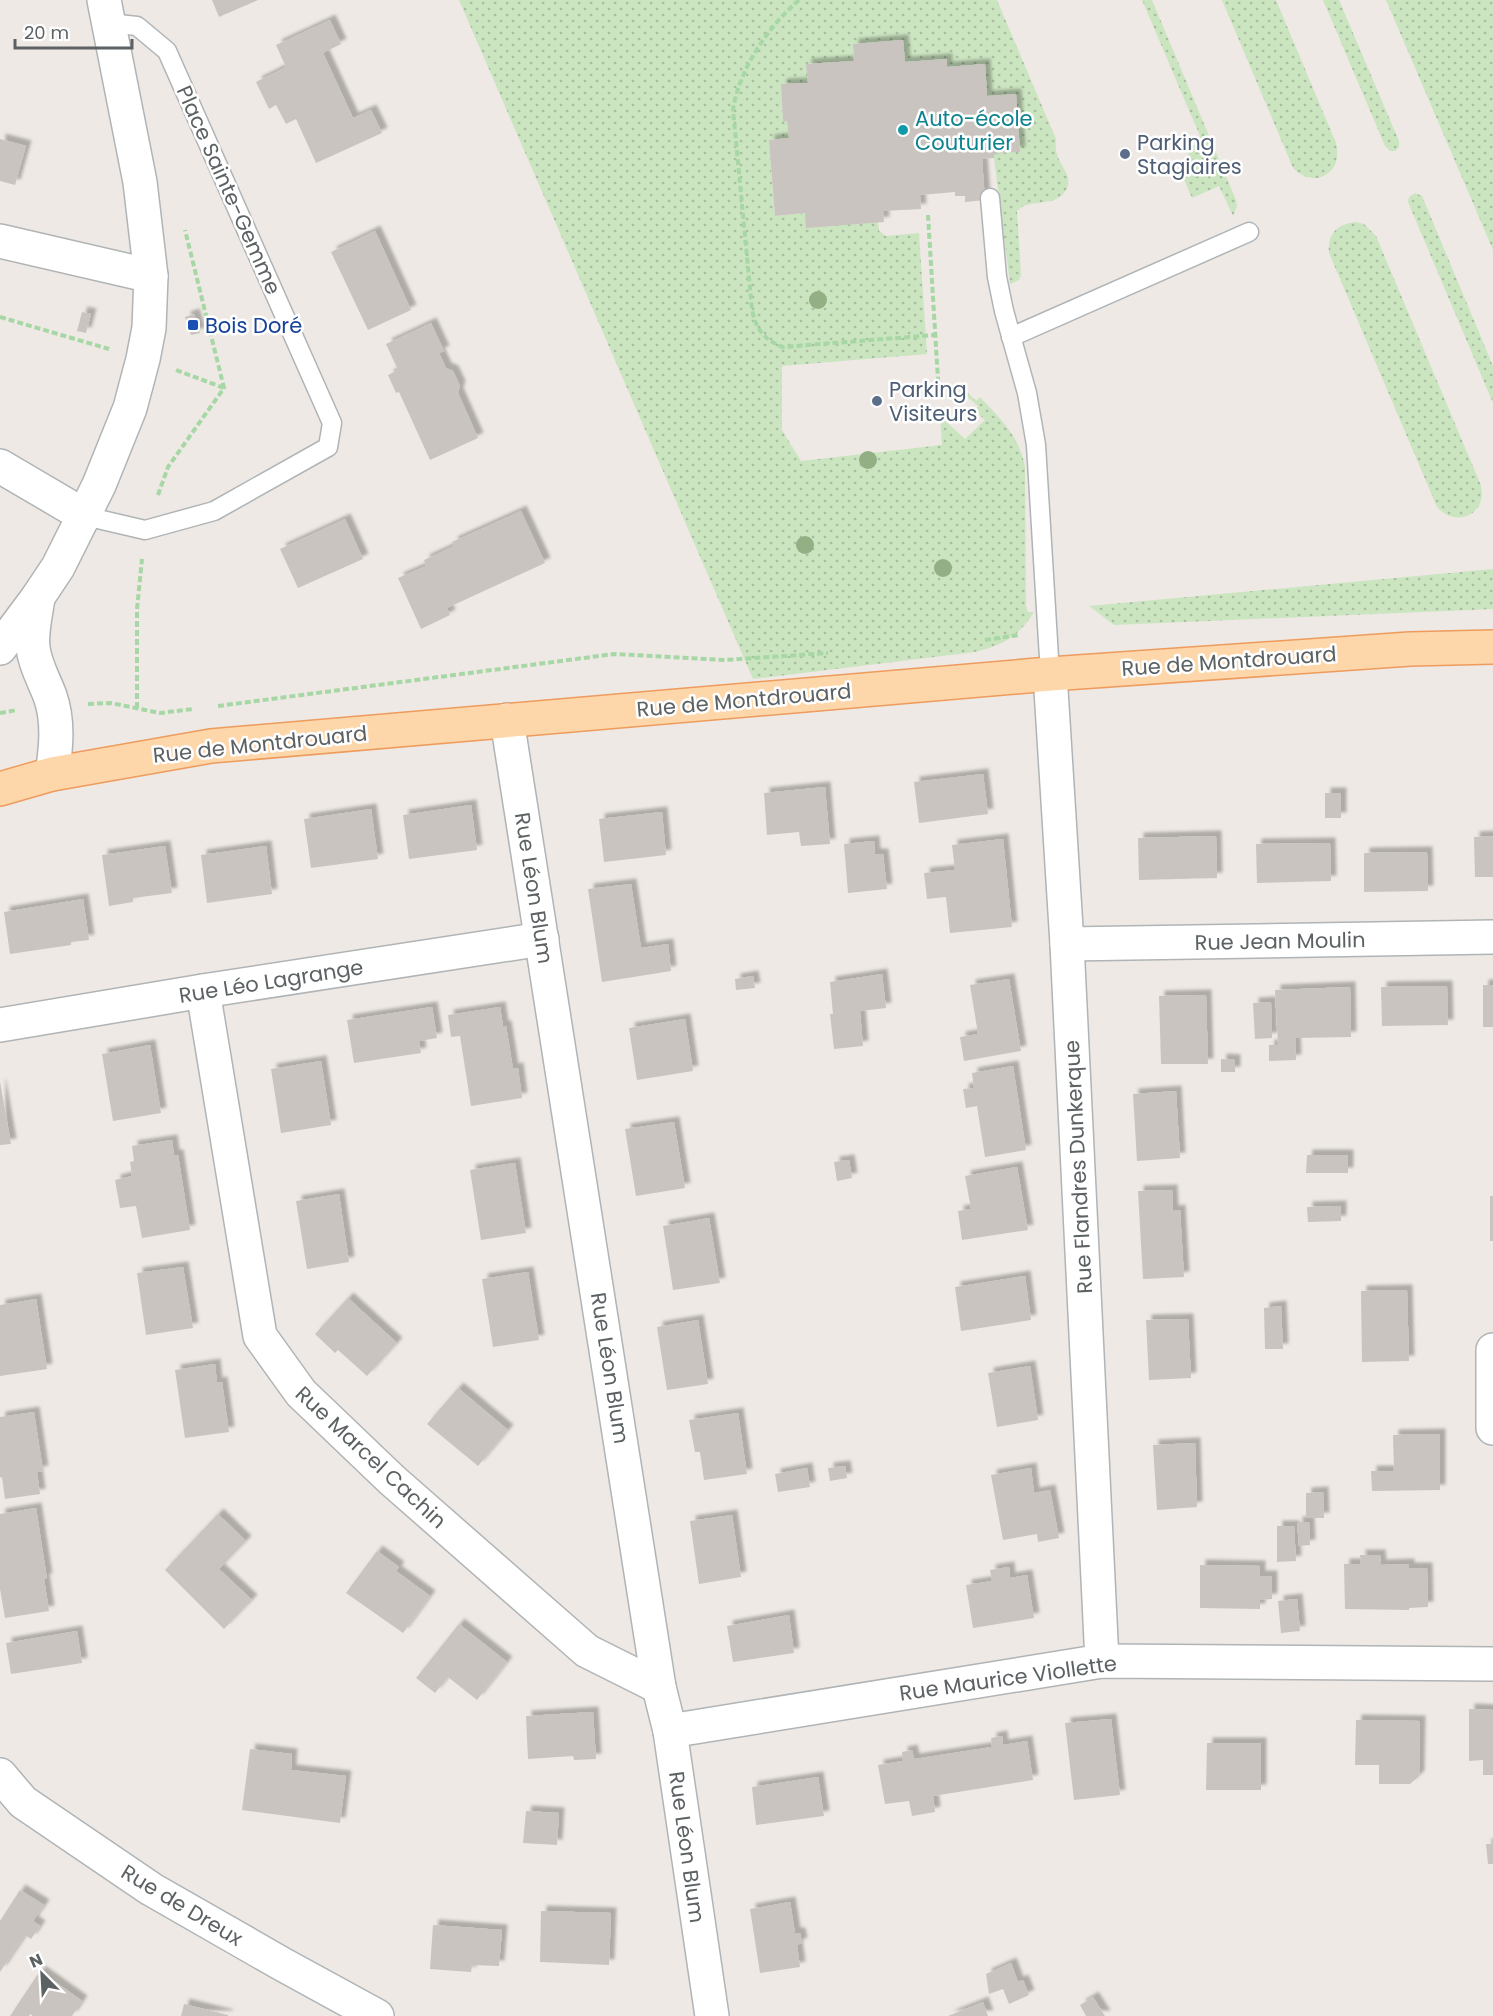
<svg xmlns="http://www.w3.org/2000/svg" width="1493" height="2016" viewBox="0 0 1493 2016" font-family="Poppins,sans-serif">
	<defs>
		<pattern id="grass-dots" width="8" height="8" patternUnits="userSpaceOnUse" patternTransform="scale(1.5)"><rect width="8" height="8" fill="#cce5c1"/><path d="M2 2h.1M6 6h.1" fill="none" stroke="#a9bda0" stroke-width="1.8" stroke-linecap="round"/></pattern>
		<filter id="shadow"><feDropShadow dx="5.5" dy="-5.5" stdDeviation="1.5" flood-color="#0004"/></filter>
	</defs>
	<rect width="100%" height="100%" fill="#eee9e4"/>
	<!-- grass -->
	<g fill="url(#grass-dots)">
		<path d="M459 0H997L1056 139C1056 144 1055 149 1057 154 1060 167 1076 178 1064 193 1052 208 1028 198 1017 211L1021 275 1019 280 1010 284 994 158V153L1020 151 1016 95 987 96 985 64 947 67V59L905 62 903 40 853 44 854 61 807 64 808 83 781 84 783 121H787L789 138 769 140 775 216 805 213 878 222 879 231 886 236 919 233 927 354 782 366V430L801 461 942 445 940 416 965 439 985 420 975 411 978 406 965 395V390L976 401 980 397C1001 420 1019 435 1025 467L1026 606 1028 612H1034C1019 637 1002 645 975 652L753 679Z"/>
		<path d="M1142 0H1152L1236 200 1237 206 1233 216 1219 186 1192 198 1179 168 1200 136Z"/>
		<path d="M1222 0H1276L1336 143C1344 173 1314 190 1293 168Z"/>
		<path d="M1323 0H1339L1399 141V147L1395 151H1390L1385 146Z"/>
		<path d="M1386 0H1493V250Z"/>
		<path d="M1415 193 1422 196 1493 366V403L1408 202 1409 197Z"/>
		<path d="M1356 222 1364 224 1376 236 1480 483C1490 512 1458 530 1437 507L1329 253C1327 234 1337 224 1356 222Z"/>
		<path d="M1493 569V609L1114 625 1089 606Z"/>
	</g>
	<!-- building -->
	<g fill="#cac4c1" filter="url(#shadow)">
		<path d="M212 0H258L219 17Z"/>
		<path d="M330 20 341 44 323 53 353 118 371 110 382 133 316 163 296 119 286 124 276 105 269 109 256 82 286 67 276 45Z"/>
		<path d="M903 40 905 62 947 59V67L985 64 987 96 1016 94 1020 152 994 153V158L982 159 985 200 965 202V196H955V192L920 195 921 209 883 211 884 222 806 228 805 213 775 216 769 140 789 138 787 121 783 122 781 84 808 83 806 64 854 61 853 44Z"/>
		<path d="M0 139 26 146 15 185 0 181Z"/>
		<path d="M375 231 411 310 368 330 331 252Z"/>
		<path d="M82 312 91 314 86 333 77 331Z"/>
		<path d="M194 314 200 333 191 335 185 317Z"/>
		<path d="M431 323 444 351 439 353 446 368 453 371 460 386 458 393 478 438 430 460 399 392 396 393 388 375 398 370 386 344Z"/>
		<path d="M521 511 545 563 447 608 450 615 421 629 398 578 426 566 424 560 454 546 452 542Z"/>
		<path d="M345 519 363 559 298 588 280 549Z"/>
		<path d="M983 774 988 814 919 823 914 782Z"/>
		<path d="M825 787 830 844 801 846 799 832 767 835 764 793Z"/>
		<rect x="1325" y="793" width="16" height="25"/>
		<path d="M471 805 477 850 409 859 403 815Z"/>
		<path d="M371 809 378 859 311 868 304 819Z"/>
		<path d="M662 812 666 855 604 862 599 819Z"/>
		<path d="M1216 836 1217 878 1139 880 1138 838Z"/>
		<path d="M1493 836V877H1475L1474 837Z"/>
		<path d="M1003 839 1012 927 950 933 946 897 927 899 924 873 955 870 952 845Z"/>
		<path d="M874 841 875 854H883L887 889 848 893 844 844Z"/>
		<path d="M1330 843 1331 881 1257 883 1256 844Z"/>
		<path d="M165 846 172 893 133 898V902L109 906 102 855Z"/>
		<path d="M266 846 272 894 207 903 201 855Z"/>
		<path d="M1427 852 1428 891 1364 892V853Z"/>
		<path d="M631 884 641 948 668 944 671 971 602 982 588 889Z"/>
		<path d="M83 899 89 940 71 942V945L10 954 4 912Z"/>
		<path d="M882 974 886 1008 860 1011 863 1046 834 1049 830 1014H833L830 982Z"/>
		<path d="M753 976 755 988 736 990 735 979Z"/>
		<path d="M1009 979 1021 1051 964 1061 960 1037 978 1034 970 985Z"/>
		<rect x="1483" y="985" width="10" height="42"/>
		<path d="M1447 986 1448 1025 1382 1026 1381 987Z"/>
		<path d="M1350 987 1351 1037 1296 1038 1295 1037 1296 1060 1269 1061V1045H1278L1275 990Z"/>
		<path d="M1206 995 1208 1064H1161L1159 996Z"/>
		<path d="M1271 1002 1272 1038 1255 1039 1253 1003Z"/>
		<path d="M432 1007 437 1038 419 1041 421 1053 354 1063 347 1020Z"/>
		<path d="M500 1007 503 1026H506L513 1069 518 1068 522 1098 471 1106 460 1036 451 1037 448 1015Z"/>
		<path d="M685 1019 693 1071 637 1080 629 1028Z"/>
		<path d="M150 1045 161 1113 113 1121 102 1054Z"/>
		<path d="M1221 1059 1235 1060V1072H1221Z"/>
		<path d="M321 1061 331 1125 281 1133 271 1069Z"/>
		<path d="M1013 1066 1026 1150 985 1157 977 1106 966 1108 963 1089 974 1088 972 1073Z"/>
		<path d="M0 1082 11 1144 0 1145Z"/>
		<path d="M1176 1091 1180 1158 1137 1161 1133 1094Z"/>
		<path d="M674 1122 685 1188 636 1196 625 1129Z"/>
		<path d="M172 1140 174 1155H178L190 1230 142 1238 136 1206 120 1208 115 1180 132 1176 130 1162 134 1161 132 1146Z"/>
		<path d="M1307 1155H1348V1173H1306Z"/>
		<path d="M849 1160 852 1178 837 1181 834 1162Z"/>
		<path d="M515 1163 526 1233 481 1240 470 1170Z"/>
		<path d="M1017 1167 1028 1230 962 1240 958 1211 971 1209 965 1176Z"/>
		<path d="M1172 1190 1173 1211 1180 1210 1184 1277 1143 1279 1138 1191Z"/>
		<path d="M339 1194 349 1262 307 1269 296 1201Z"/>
		<rect x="1490" y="1196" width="3" height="45"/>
		<path d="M1341 1206V1221L1308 1222 1307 1207Z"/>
		<path d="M709 1218 720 1283 673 1290 663 1226Z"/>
		<path d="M183 1267 193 1328 146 1335 137 1273Z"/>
		<path d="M528 1272 539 1340 493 1347 482 1279Z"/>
		<path d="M1025 1276 1031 1320 961 1331 955 1287Z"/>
		<path d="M1407 1290 1409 1361 1362 1362 1361 1291Z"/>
		<path d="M348 1298 397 1343 367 1376 338 1350 335 1353 315 1334Z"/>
		<path d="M36 1299 47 1369 0 1376V1305Z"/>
		<path d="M1281 1306 1283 1349H1265L1264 1308Z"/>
		<path d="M1188 1319 1191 1378 1149 1380 1146 1320Z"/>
		<path d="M698 1320 708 1384 667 1390 657 1327Z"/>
		<path d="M215 1364 217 1383 222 1382 229 1432 185 1438 175 1370Z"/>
		<path d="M1030 1366 1038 1420 997 1427 988 1373Z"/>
		<path d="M458 1388 508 1430 478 1466 427 1424Z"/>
		<path d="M34 1412 43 1471 37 1472 40 1494 5 1499 2 1477 0 1478V1417Z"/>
		<path d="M738 1413 747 1474 704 1480 700 1452H695L689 1420Z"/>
		<path d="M1440 1434V1490L1372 1491 1371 1471H1394L1393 1435Z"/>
		<path d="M1195 1443 1197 1507 1157 1510 1153 1445Z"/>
		<path d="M845 1466 847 1478 830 1481 828 1468Z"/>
		<path d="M807 1468 810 1487 778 1492 775 1474Z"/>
		<path d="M1031 1468 1034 1493 1050 1490 1059 1538 1038 1542 1037 1534 1003 1540 991 1475Z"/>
		<path d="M1323 1492 1324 1518H1306V1493Z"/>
		<path d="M36 1508 47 1579H44L49 1611 5 1618 0 1589V1514Z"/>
		<path d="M218 1514 246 1541 219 1569 252 1600 224 1629 165 1570Z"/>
		<path d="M732 1515 741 1577 699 1584 690 1521Z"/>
		<path d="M1297 1522H1309L1310 1545 1299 1546Z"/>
		<path d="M1277 1526H1294L1296 1561 1277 1562Z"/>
		<path d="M377 1551 399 1567 396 1571 430 1596 403 1633 346 1593Z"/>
		<path d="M1360 1555H1380L1381 1565 1409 1564V1568H1427L1428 1607 1409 1608V1610L1345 1609 1344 1564H1361Z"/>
		<path d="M1200 1565 1260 1566V1576H1272V1599L1260 1600V1609L1200 1608Z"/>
		<path d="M1009 1567 1010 1578 1027 1575 1034 1618 973 1628 966 1585 992 1581 990 1570Z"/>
		<path d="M1297 1599 1300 1631 1281 1633 1278 1601Z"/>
		<path d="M789 1615 794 1653 733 1662 727 1626Z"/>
		<path d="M459 1624 507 1662 477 1700 448 1677 435 1693 416 1678Z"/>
		<path d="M77 1631 82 1663 11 1674 6 1643Z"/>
		<path d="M1469 1709 1493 1710V1775H1483V1760L1469 1761Z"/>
		<path d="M593 1712 596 1759 574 1760 573 1756 528 1759 526 1716Z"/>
		<path d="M1111 1719 1120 1795 1074 1800 1065 1723Z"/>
		<path d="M1356 1720 1420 1721 1419 1776 1410 1784H1379V1765H1355Z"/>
		<path d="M1002 1736 1003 1745 1027 1741 1033 1780 933 1796 935 1812 912 1816 909 1801 885 1804 878 1765 903 1761 902 1752 912 1750 914 1759 992 1747 991 1738Z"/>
		<path d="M1207 1743H1261V1790H1206Z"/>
		<path d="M250 1749 292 1754 291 1770 346 1776 340 1823 242 1810Z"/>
		<path d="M818 1777 824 1816 756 1825 752 1787Z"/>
		<path d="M526 1811 559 1813 557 1845 523 1843Z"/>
		<path d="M1486 1844H1493V1864H1488Z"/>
		<path d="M20 1890 44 1905 33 1921 40 1926 31 1939 25 1935 0 1972V1921Z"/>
		<path d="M790 1902 795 1933H800L802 1943 797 1945 800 1967 760 1973 750 1909Z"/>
		<path d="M541 1911 611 1913 609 1965 540 1962Z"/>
		<path d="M433 1925 502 1930 499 1966 472 1965 471 1972 430 1969Z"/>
		<path d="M1011 1963 1018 1982 1023 1980 1029 1995 1009 2004 1003 1989 989 1994 986 1974Z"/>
		<path d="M40 1971 82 2001 72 2016H33L30 2014 29 2016H10Z"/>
		<path d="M1093 1997 1105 2016H1086L1080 2005Z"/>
		<path d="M983 2002 988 2016H948Z"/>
		<path d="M184 2004 228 2015V2016H181Z"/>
	</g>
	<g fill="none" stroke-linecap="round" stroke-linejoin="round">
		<defs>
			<g id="service">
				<path d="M990 198 997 277 1004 311 1027 393 1036 445 1050 674"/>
				<path d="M1011 337 1249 232"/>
				<path d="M85 516 145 530 214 511 328 447 332 423 167 51 137 26 108 23"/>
			</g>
			<g id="minor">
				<path d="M0 241 151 276"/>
				<path d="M0 466 85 516"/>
				<path d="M1050 674 1067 944 1102 1661"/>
				<path d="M507 720 659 1687 670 1731 712 2016"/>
				<path d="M1067 944 1493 937"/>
				<path d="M203 991 260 1336 301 1393 392 1480 587 1651 659 1687"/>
				<path d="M0 1025 203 991 542 939"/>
				<path d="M1493 1350V1428"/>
				<path d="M670 1731 1102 1661 1493 1664"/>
			</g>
			<g id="tertiary">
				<path d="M38 597C36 614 31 631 33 648 35 665 44 680 50 696 59 721 56 749 52 774"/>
				<path d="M0 648 38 597 58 567 99 485 130 408 143 359 149 328 151 276 140 182 104 0"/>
				<path d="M0 1775 23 1802 151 1889 282 1964 377 2016"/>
			</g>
			<path id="primary" d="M0 789 52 774 211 746 1050 674 1410 649 1493 647"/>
		</defs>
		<!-- service casing -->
		<use href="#service" stroke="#b0b4b6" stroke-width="21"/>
		<!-- minor casing -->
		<use href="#minor" stroke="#b0b4b6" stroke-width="36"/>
		<!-- tertiary casing -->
		<use href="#tertiary" stroke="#b0b4b6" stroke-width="36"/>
		<!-- primary casing -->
		<use href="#primary" stroke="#ee9b5d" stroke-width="36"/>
		<!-- path -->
		<g stroke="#a6d7a5" stroke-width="4" stroke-dasharray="6 3" stroke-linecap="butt">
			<path d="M799 0C768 27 739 69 733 110L752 309C755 328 764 340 783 347L935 335"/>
			<path d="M928 215 939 396"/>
			<path d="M0 317 109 349"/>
			<path d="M176 370 224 388"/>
			<path d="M158 495 168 467 224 388 185 230"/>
			<path d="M985 640 1019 635"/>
			<path d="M88 704 111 703 160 713 193 709"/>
			<path d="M218 706 614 654 725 660 828 653"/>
			<path d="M137 708V609L142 559"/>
			<path d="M0 713 17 710"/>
		</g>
		<!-- service -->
		<use href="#service" stroke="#fff" stroke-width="18"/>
		<!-- minor -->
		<use href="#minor" stroke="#fff" stroke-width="33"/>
		<!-- tertiary -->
		<use href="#tertiary" stroke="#fff" stroke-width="33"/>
		<!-- primary -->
		<use href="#primary" stroke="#fdd7aa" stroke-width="33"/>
	</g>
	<!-- trees -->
	<g fill="#93b084">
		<circle cx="818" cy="300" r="9"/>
		<circle cx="868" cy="460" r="9"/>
		<circle cx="805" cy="545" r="9"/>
		<circle cx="943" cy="568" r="9"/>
	</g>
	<!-- markers -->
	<circle fill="#0f9aa8" stroke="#fff" stroke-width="2" cx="903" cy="130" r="6"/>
	<g fill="#5c6f8a" stroke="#fff" stroke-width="2">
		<circle cx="1125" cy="154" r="6"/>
		<circle cx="877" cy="401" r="6"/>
	</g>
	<rect fill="#1a4fb4" stroke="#fff" stroke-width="2" x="187" y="319" width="12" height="12" rx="3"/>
	<g text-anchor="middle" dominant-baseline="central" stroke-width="5" stroke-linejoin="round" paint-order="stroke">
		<!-- culture labels -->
		<g font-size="21" fill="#0d838f" stroke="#fff" text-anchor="start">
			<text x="915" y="118">Auto-école<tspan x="915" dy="24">Couturier</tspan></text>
		</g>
		<!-- service labels -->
		<g font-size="21" fill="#4e5e75" stroke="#fff" text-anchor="start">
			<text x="1137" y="142">Parking<tspan x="1137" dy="24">Stagiaires</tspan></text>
			<text x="889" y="389">Parking<tspan x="889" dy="24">Visiteurs</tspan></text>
		</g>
		<!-- street labels -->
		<g font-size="21" fill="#5c6264" stroke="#fff">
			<text transform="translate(229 190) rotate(66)">Place Sainte-Gemme</text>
			<text transform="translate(1229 661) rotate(-4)">Rue de Montdrouard</text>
			<text transform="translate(744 700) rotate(-5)">Rue de Montdrouard</text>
			<text transform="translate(260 744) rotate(-6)">Rue de Montdrouard</text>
			<text transform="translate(534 888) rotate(81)">Rue Léon Blum</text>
			<text transform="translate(1280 941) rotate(-1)">Rue Jean Moulin</text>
			<text transform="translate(271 981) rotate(-9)">Rue Léo Lagrange</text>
			<text transform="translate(1078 1167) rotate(-93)">Rue Flandres Dunkerque</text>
			<text transform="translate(610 1368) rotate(81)">Rue Léon Blum</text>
			<text transform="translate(371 1457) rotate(43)">Rue Marcel Cachin</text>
			<text transform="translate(1008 1678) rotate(-8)">Rue Maurice Viollette</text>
			<text transform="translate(687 1847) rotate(82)">Rue Léon Blum</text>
			<text transform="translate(182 1905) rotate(31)">Rue de Dreux</text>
		</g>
		<!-- transit labels -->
		<g font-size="21" fill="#164399" stroke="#fff" text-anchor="start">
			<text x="205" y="325">Bois Doré</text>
		</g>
	</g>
	<!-- north arrow -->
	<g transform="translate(42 1974) rotate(336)" stroke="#ffffff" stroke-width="4.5" paint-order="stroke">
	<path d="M0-4.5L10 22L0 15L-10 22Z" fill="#5c6264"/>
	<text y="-9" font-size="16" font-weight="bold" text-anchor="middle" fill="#5c6264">N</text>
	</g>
	<!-- scale -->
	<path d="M15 39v9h117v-9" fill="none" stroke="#5c6264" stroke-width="3"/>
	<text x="24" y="39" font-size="18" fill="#5c6264" stroke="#ffffff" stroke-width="4.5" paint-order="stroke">20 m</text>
</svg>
